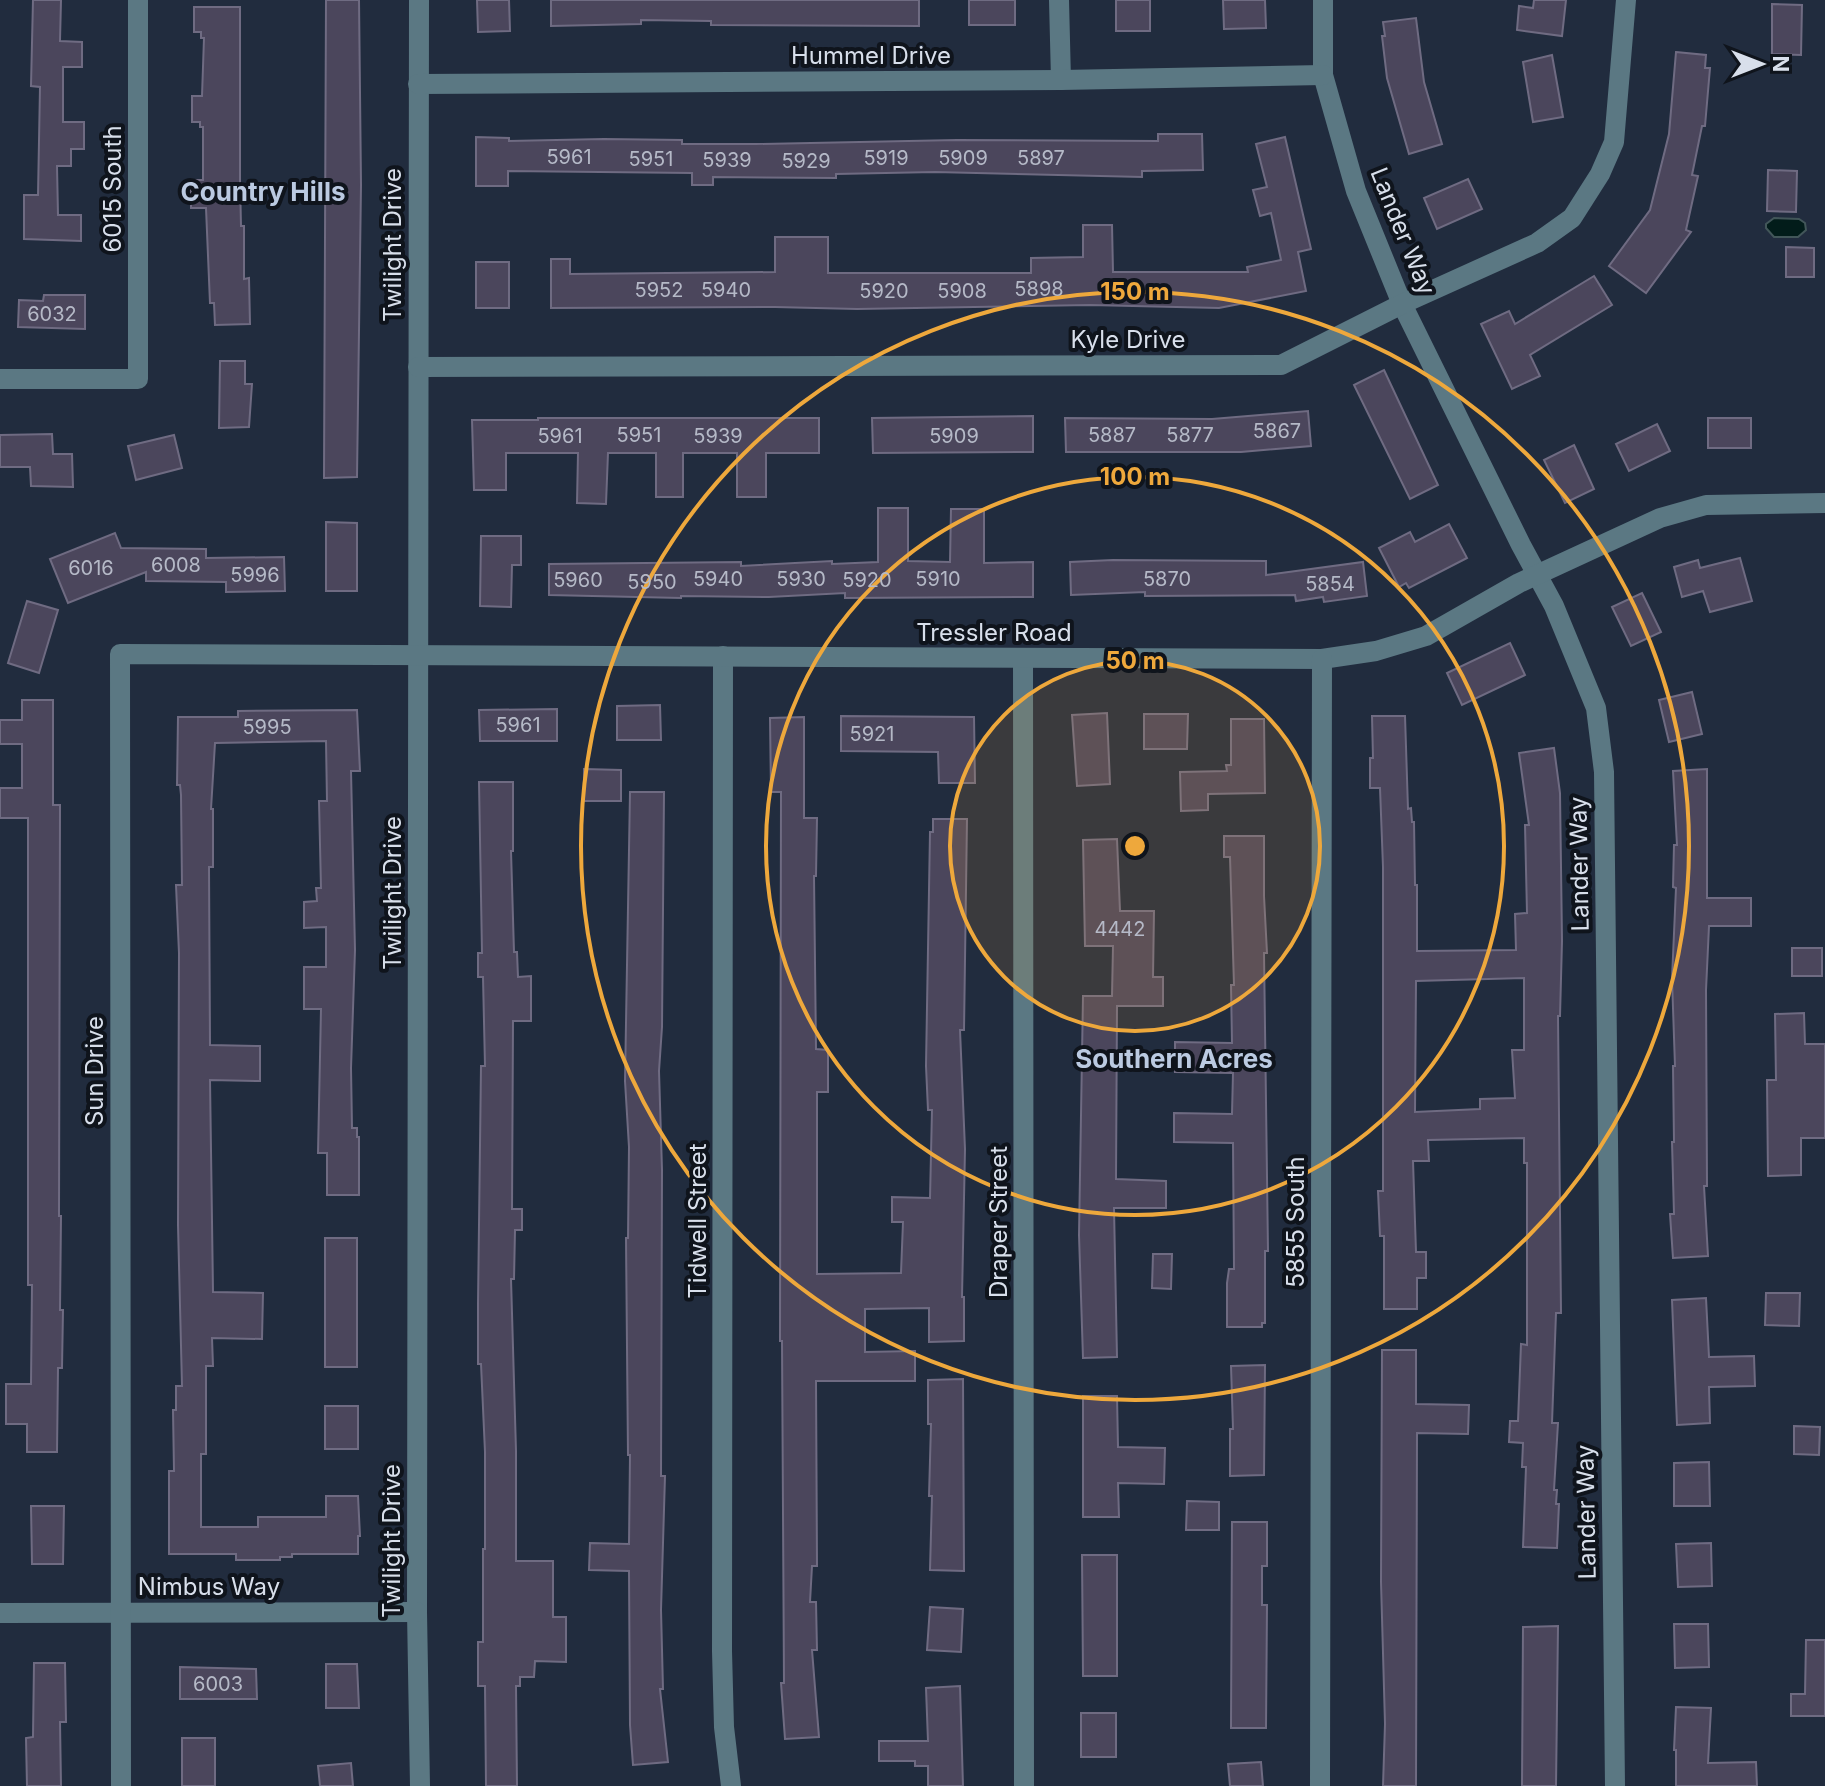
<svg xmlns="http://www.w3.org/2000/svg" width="1825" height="1786" viewBox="0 0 1825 1786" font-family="Inter,sans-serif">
	<rect width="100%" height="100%" fill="#212c3e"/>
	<!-- water -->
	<path fill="#021c1a" stroke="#425659" stroke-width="2" d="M1774 218 1799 219 1805 223 1806 230 1798 237H1774L1766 228V224Z"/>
	<!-- building -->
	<g fill="#4b465c" stroke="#6f6b82" stroke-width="2" fill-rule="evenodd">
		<path d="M33 0H61L60 41 82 42V67H63V122H84V149H71V166H57L58 215H81V241L24 239V195H38L40 87 31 86Z"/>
		<path d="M326 0H359L361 185 357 477 324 478Z"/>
		<path d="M477 0H509L510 31 478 32Z"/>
		<path d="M551 0H919V26L711 25V21L641 20V24L551 26Z"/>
		<rect x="969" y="0" width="46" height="25"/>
		<rect x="1116" y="0" width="34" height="31"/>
		<path d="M1223 0H1265L1266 28 1224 29Z"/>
		<path d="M1534 0H1566L1562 36 1517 30 1519 6 1533 8Z"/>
		<path d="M1772 4 1802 5 1801 55 1772 54Z"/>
		<path d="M194 7H240V180L241 226H244V279L249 278 250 324 215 325 214 303H210L206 208H191V180H203V127H200V122H192V96H202L204 38H201V32H194Z"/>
		<path d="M1416 18 1424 82 1442 144 1409 154 1387 78 1382 36H1385L1383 22Z"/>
		<path d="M1676 52 1706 55 1705 68H1710L1705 126H1702L1692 175 1698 176 1686 230 1691 232 1646 293 1609 266 1650 210 1669 134Z"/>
		<path d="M1552 55 1563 117 1533 122 1523 62Z"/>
		<path d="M1158 134H1202L1203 170 1142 171V177L935 172 836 174V178L713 177V185H692V173L508 171V186H476V137L509 138V141L604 139 682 140V144H756L957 140 1158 141Z"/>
		<path d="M1285 137 1311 249 1298 252 1306 291 1219 308 1090 305 857 309 775 307 551 308V259H570V274L775 272V237H828V273H1031V258L1083 257V225H1112L1113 272H1248L1247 267 1281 260 1271 213 1260 216 1253 190 1267 187 1256 144Z"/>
		<path d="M1768 170 1797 171 1796 212 1767 211Z"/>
		<path d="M1468 179 1482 209 1437 229 1424 198Z"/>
		<path d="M1786 247 1814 248V277H1786Z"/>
		<rect x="476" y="262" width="33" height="46"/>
		<path d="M1594 276 1612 305 1530 355 1540 376 1512 389 1481 324 1509 311 1515 324Z"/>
		<path d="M44 295H85V329L18 327 19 300 43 301Z"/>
		<path d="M220 361H245V384H252L249 427 219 428Z"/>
		<path d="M1384 370 1438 485 1410 499 1354 385Z"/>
		<path d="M1308 411 1311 446 1241 452H1066L1065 418 1212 419Z"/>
		<path d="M1033 416V452L873 453 872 418Z"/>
		<path d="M538 418H819V453H766V497H737V453H683V497H656V453H608L606 504 577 503 578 453H506V490H474L472 420H538Z"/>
		<rect x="1708" y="418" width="43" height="30"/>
		<path d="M1657 424 1670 451 1629 471 1616 444Z"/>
		<path d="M52 434 53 454H72L73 487 31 486 30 467H0V435Z"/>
		<path d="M174 435 182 468 136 480 128 446Z"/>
		<path d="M1574 445 1594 489 1565 503 1544 460Z"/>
		<path d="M878 508H908V561L950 562 951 509H984V563L1033 562V597L845 598V593L769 597 681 596V598L549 595V564L741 562V566L832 561V564L878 562Z"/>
		<path d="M326 522 357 523V591H326Z"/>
		<path d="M1449 524 1467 558 1409 588 1406 583 1399 587 1379 548 1410 532 1415 542Z"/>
		<path d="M115 533 121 548 206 549V558L284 557 285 591 226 592V582L146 581V572L68 603 50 559Z"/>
		<path d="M481 536H521V565H512L511 607 480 606Z"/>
		<path d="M1740 558 1752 601 1710 612 1703 591 1682 597 1674 567 1698 560 1700 568Z"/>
		<path d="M1113 560 1266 561V575L1363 562 1367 596 1324 602 1323 597 1296 601 1295 595 1145 596V592L1071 595 1070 562Z"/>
		<path d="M1642 593 1661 632 1631 646 1612 607Z"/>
		<path d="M27 601 58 610 39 673 8 663Z"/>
		<path d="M1510 643 1525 675 1462 705 1447 673Z"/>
		<path d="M1692 692 1702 734 1669 742 1659 700Z"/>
		<path d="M22 700H53V805H60L59 1216H61L60 1310H63L62 1368H58L57 1452H27V1424H6V1384H31L32 1285H28V818H0V788H22V744H0V720H22Z"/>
		<path d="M660 705 661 740H617V706Z"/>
		<path d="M557 709V741H480L479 710Z"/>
		<path d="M357 710 360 771H351L355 950 351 1068 352 1128H357V1137H359V1195H327V1153H318L321 1009H304V967H326V927L304 928V902L317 901 316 888H321L319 801H327L326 741 215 743 211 809H213V867H209L210 1045 260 1046V1081L210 1080 213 1292 263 1293 262 1339 212 1338 213 1366H206V1454H201V1527H258V1517H326V1496H358L360 1536H358V1554H292V1557H280V1560H236V1554H169V1471H174L173 1410H176V1386H182L178 1225 179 953 176 885H182L181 795 180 785H177L178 717H238V711Z"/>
		<path d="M1107 713 1110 784 1077 786 1072 715Z"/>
		<path d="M1144 714H1188L1187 749H1144Z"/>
		<path d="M841 716 974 717 975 783H939L938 752 841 751Z"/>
		<path d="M1372 716H1405L1408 809 1411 808 1412 822H1414L1415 885H1417V951L1516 950 1515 914 1527 913 1525 825H1529L1519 753 1554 748 1560 793 1562 941 1560 1016H1558L1561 1313H1556L1552 1423H1558L1554 1490H1557L1556 1504H1559L1557 1548 1523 1547 1526 1467H1522L1523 1443 1509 1442 1510 1421H1518L1521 1344 1527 1345V1163H1524V1138L1428 1140 1429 1161H1413L1416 1252H1426V1278H1417V1309H1384V1236H1380L1378 1191H1383V867L1380 788H1370V758H1373ZM1524 978V1050H1512L1515 1098 1480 1099V1109L1415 1112 1416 981Z"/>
		<path d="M804 717V818H817L816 876H814L816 1049 828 1050V1092H817V1274L901 1273 903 1222H892V1197L930 1198 932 1110H928L926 1066 930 832H933V819H967L964 1030H960L965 1149 962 1297H964V1341L929 1342V1308L865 1309V1352L915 1351V1381H816L817 1566H812L810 1602H816L817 1650H812L819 1737 785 1739 781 1683H784L782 1341H780L781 792H771L770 718Z"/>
		<path d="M1231 719H1264L1265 793 1208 794V810L1181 811 1180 772 1227 771 1226 765H1231Z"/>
		<path d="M584 769 621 770V801H584Z"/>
		<path d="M1707 769V898H1751V926H1709L1706 990 1707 1186H1704L1708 1256 1673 1258 1670 1214H1674L1672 1142H1674L1673 1066H1675L1672 979 1676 888 1673 887 1674 845H1677L1673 771Z"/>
		<path d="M479 782H513V851H511L514 952H517L518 977 531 976V1021H513L512 1209H522V1230H515L514 1279H511L516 1451V1561H553V1617H566V1662L535 1661 534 1677H520V1686H516L517 1786H486L485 1686H478V1642H483V1549H485V1452L481 1364H478V1304L481 1066H485L483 977H478V953H482Z"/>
		<path d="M630 792H664L662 1027 659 1071 662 1170 661 1476H665L661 1610 663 1689H660L668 1762 633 1765 630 1725 629 1571 589 1570 590 1543 629 1544 630 1455H628L626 1238H628L629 1147 625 1081Z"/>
		<path d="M1224 836H1264V896L1267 953H1264L1268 1251H1265V1323H1262V1327H1227V1283L1229 1269H1234L1233 1143 1174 1142V1113L1232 1114 1233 1073 1175 1072V1042L1232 1043 1231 985H1234L1230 857H1224Z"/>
		<path d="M1117 839 1120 911H1154L1153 977H1163V1006H1117L1116 1179 1166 1181V1208H1114L1117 1357 1083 1358 1079 1235 1083 996H1112L1113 946H1085L1083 840Z"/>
		<rect x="1792" y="948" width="30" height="28"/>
		<path d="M1804 1013 1805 1044H1825V1138H1801V1175L1768 1176 1767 1080H1776L1775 1014Z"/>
		<rect x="325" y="1238" width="32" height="129"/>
		<path d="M1153 1254H1172L1171 1289 1152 1288Z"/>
		<path d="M1766 1293H1800L1799 1326 1765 1325Z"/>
		<path d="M1706 1298 1709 1357 1754 1356 1755 1386 1709 1387 1710 1423 1677 1425 1672 1300Z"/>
		<path d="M1382 1350H1416V1404L1469 1405 1468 1434 1417 1433 1416 1786H1383L1385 1724 1381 1582Z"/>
		<path d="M1265 1365 1264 1475 1230 1476V1429H1233L1231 1366Z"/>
		<path d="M963 1379 964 1571 930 1570 932 1496H929L931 1424H928V1380Z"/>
		<path d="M1083 1396H1117L1118 1447 1165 1448 1164 1484 1118 1483 1119 1517H1083Z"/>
		<rect x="325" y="1406" width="33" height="43"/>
		<path d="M1794 1426 1820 1427 1819 1455 1794 1454Z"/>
		<path d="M1709 1462 1710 1506H1674V1463Z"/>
		<path d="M1187 1501 1219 1502V1530H1186Z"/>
		<path d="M31 1506H64L63 1564H32Z"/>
		<path d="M1232 1522H1267V1566H1262V1605H1267L1266 1728H1231Z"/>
		<path d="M1711 1543 1712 1586 1678 1587 1676 1544Z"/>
		<path d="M1082 1555H1117V1676H1083Z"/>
		<path d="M930 1607 963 1609 961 1652 927 1650Z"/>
		<path d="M1674 1624H1708L1709 1667 1675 1668Z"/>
		<path d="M1558 1626 1556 1786H1522L1523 1627Z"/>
		<path d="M1806 1640H1825V1716H1791V1694H1805Z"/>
		<path d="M34 1663H65L66 1722H60L61 1786H27L26 1738 33 1737Z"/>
		<path d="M326 1664H357L359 1708H326Z"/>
		<path d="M180 1667 256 1669 257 1699H180Z"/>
		<path d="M960 1686 963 1786H928V1766H915V1761H879V1741H928L926 1688Z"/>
		<path d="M1676 1707 1711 1708 1708 1763 1756 1762 1757 1786H1676V1750H1674Z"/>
		<rect x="1081" y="1713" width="35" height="44"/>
		<rect x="182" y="1738" width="33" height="48"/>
		<path d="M1261 1762 1263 1786H1230L1228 1764Z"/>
		<path d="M351 1763 353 1786H320L318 1766Z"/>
	</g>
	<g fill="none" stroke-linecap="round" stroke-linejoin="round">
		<!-- minor -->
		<g stroke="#5b7883" stroke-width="20">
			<path d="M419 0 417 1612 420 1786"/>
			<path d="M1059 0 1061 80"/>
			<path d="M1323 0V75L1356 191 1402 304 1521 545 1554 606 1596 708 1604 772 1615 1786"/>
			<path d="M418 84 1061 80 1323 75"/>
			<path d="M418 367 1281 365 1402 304 1537 243 1572 218 1600 174 1614 142 1626 0"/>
			<path d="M0 379H138V0"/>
			<path d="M723 656 722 1651 724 1727 731 1786"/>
			<path d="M1023 658 1024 1786"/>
			<path d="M0 1613 417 1612"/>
			<path d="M121 1786 120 654 1322 659 1376 651 1426 636 1519 583 1660 518 1706 505 1825 503"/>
			<path d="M1320 1786 1322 659"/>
		</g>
	</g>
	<!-- distance rings -->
	<circle cx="1135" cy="846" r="185" fill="#eea83c" fill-opacity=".12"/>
	<g fill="none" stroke="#eea83c" stroke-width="4">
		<circle cx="1135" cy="846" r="185"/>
		<circle cx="1135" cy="846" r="369"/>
		<circle cx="1135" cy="846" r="554"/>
	</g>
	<g text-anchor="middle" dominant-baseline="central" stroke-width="8" stroke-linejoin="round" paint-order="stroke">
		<!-- number labels -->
		<g font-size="20" fill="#b5b9c7">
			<text x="569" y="157">5961</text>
			<text x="886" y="158">5919</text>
			<text x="963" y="158">5909</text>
			<text x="1041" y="158">5897</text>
			<text x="651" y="159">5951</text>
			<text x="727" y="160">5939</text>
			<text x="806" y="161">5929</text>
			<text x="1039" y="289">5898</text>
			<text x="659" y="290">5952</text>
			<text x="726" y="290">5940</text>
			<text x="884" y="291">5920</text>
			<text x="962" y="291">5908</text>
			<text x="52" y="314">6032</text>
			<text x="1277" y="431">5867</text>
			<text x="639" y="435">5951</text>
			<text x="1112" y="435">5887</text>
			<text x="1190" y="435">5877</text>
			<text x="560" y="436">5961</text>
			<text x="718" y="436">5939</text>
			<text x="954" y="436">5909</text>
			<text x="176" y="565">6008</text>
			<text x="91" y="568">6016</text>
			<text x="255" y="575">5996</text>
			<text x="718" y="579">5940</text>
			<text x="801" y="579">5930</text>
			<text x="938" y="579">5910</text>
			<text x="1167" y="579">5870</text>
			<text x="578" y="580">5960</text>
			<text x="867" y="580">5920</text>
			<text x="652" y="582">5950</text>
			<text x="1330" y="584">5854</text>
			<text x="518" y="725">5961</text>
			<text x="267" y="727">5995</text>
			<text x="872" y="734">5921</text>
			<text x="1120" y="929">4442</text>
			<text x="218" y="1684">6003</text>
		</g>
		<!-- street labels -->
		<g font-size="24" fill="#d8dfeb" stroke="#0f141c">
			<text x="871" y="55">Hummel Drive</text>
			<text transform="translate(112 189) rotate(-90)">6015 South</text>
			<text transform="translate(1403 231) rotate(68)">Lander Way</text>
			<text transform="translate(392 245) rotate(-90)">Twilight Drive</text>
			<text x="1128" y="339">Kyle Drive</text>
			<text x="994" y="632">Tressler Road</text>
			<text transform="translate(1579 864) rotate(-91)">Lander Way</text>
			<text transform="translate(392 893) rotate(-90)">Twilight Drive</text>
			<text transform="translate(94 1071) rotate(-90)">Sun Drive</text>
			<text transform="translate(697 1221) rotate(-90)">Tidwell Street</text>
			<text transform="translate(998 1222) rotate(-90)">Draper Street</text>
			<text transform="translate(1295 1222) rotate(-90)">5855 South</text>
			<text transform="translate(1586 1512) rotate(-91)">Lander Way</text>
			<text transform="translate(391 1541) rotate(-90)">Twilight Drive</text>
			<text x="209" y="1586">Nimbus Way</text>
		</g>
		<!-- neighbourhood labels -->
		<g font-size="26" font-weight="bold" fill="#bbcae1" stroke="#0f141c">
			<text x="263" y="191">Country Hills</text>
			<text x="1174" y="1058">Southern Acres</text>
		</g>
	</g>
	<circle cx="1135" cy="846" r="12" fill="#eea83c" stroke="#0f141c" stroke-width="4"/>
	<g font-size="24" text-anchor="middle" font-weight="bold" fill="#eea83c" stroke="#0f141c" stroke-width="8" stroke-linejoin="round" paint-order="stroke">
		<text x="1135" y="300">150 m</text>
		<text x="1135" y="485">100 m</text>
		<text x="1135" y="669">50 m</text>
	</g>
	<!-- north arrow -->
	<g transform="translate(1761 64) rotate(90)" stroke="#0f141c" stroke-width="6" paint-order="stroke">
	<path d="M0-6L14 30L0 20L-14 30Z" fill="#d8dfeb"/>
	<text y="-12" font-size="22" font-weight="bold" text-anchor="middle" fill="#d8dfeb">N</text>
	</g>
</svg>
